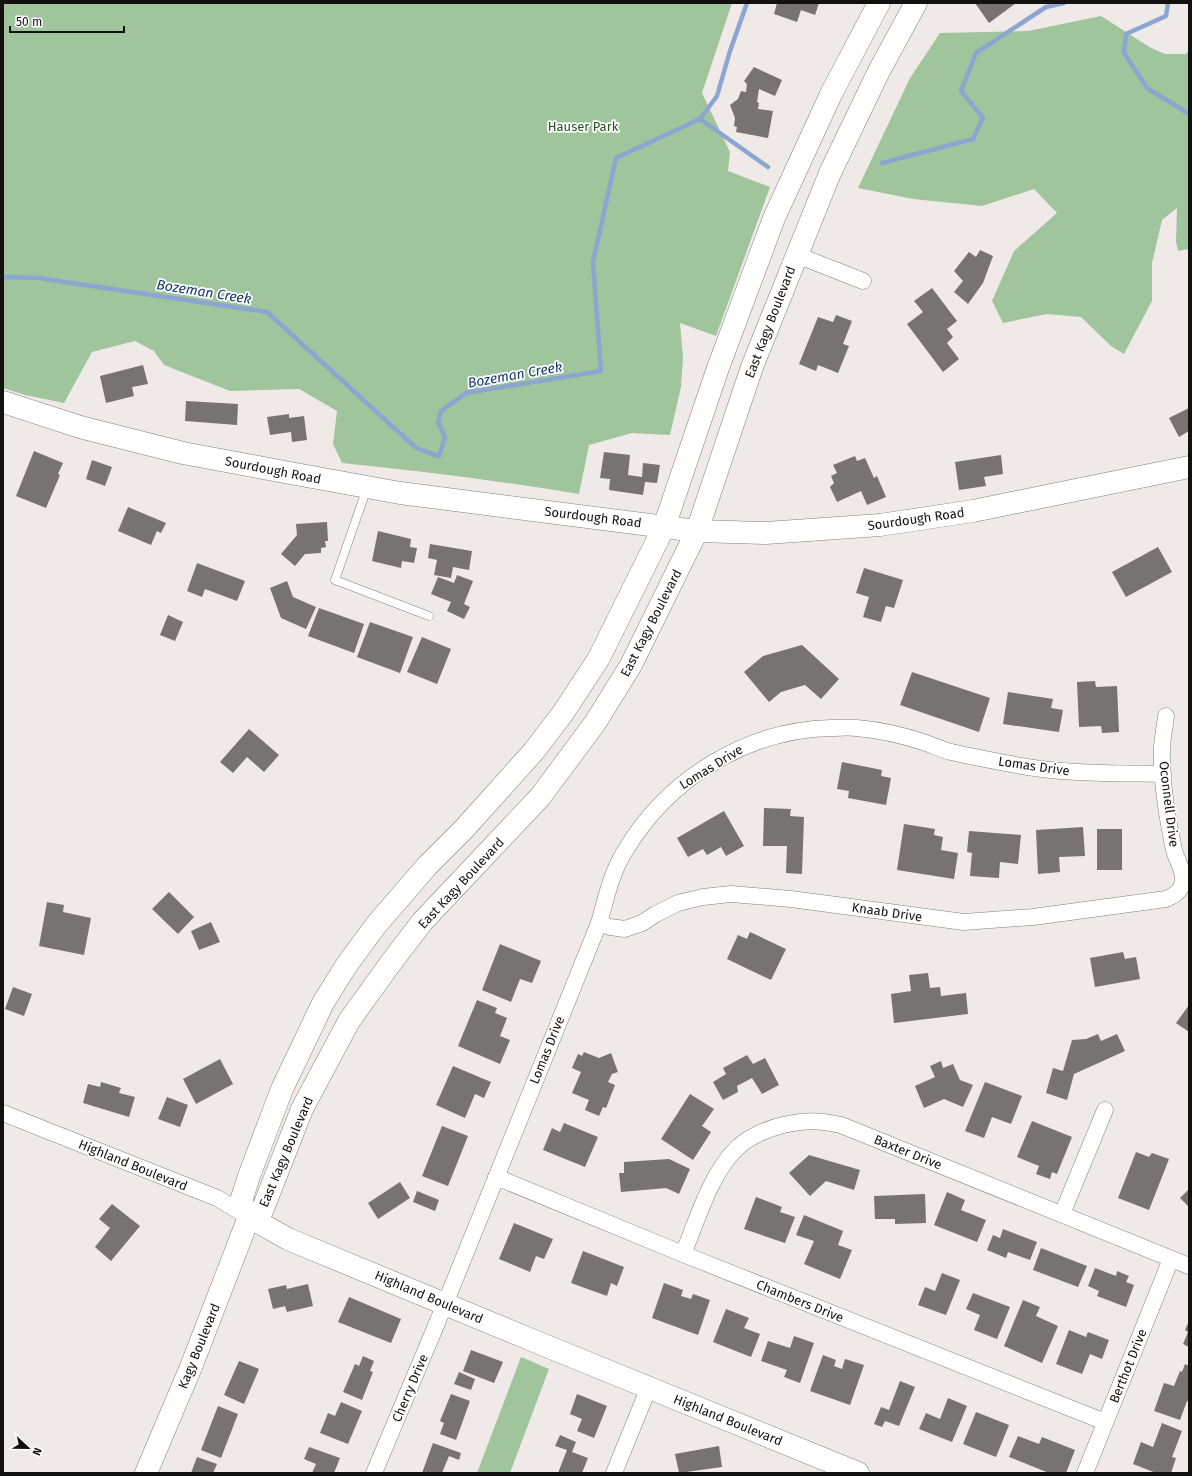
<svg xmlns="http://www.w3.org/2000/svg" width="1192" height="1476" viewBox="0 0 1192 1476" font-family="'Fira Sans',sans-serif">
	<rect width="100%" height="100%" fill="#efeae7"/>
	<!-- green -->
	<g fill="#a0c59c">
		<path d="M3 3H732L702 93 730 152 728 171 770 187 716 336 680 323 683 357 681 387 670 435 632 433 589 445 579 494C500 481 421 471 342 463L333 444 337 411 299 389 230 391 164 365 154 351 135 341 92 352 64 403 25 395 3 388Z"/>
		<path d="M1101 16 1151 48 1165 54H1186L1189 50V249L1178 251 1176 242 1177 208 1162 220 1152 263V301L1124 354 1111 346 1081 317 1047 314 1003 323 992 301 1014 251 1057 213 1034 189 982 206 913 199 858 188 910 78 940 33 1028 31Z"/>
		<path d="M521 1357 549 1369 510 1473H477Z"/>
	</g>
	<g fill="none" stroke-linecap="round" stroke-linejoin="round">
		<!-- stream -->
		<g stroke="#8aa6d1" stroke-width="4.5">
			<path d="M1168 3 1166 16 1126 34 1124 53 1147 88 1189 114"/>
			<path d="M700 119 768 167"/>
			<path d="M882 163 973 139 983 118 961 91 976 53 1046 7 1064 3"/>
			<path d="M3 277 38 278 267 312 415 447 427 452 439 456 445 437 438 422 441 411 466 393 601 371 593 262 616 158 700 119 717 96 730 51 747 3"/>
		</g>
	</g>
	<!-- building -->
	<g fill="#777370">
		<path d="M777 3H819L815 15 801 10 797 22 774 14Z"/>
		<path d="M975 3H1016L989 23Z"/>
		<path d="M754 67 782 80 775 96 759 89 757 102 759 103 758 109 773 111 768 138 736 132 737 127 734 126 735 118 730 105 738 99 741 91 746 92 747 84 744 81Z"/>
		<path d="M980 250 993 256 983 283 968 304 954 292 963 281 954 271 969 252 976 257Z"/>
		<path d="M932 288 957 321 947 329 953 337 947 343 959 359 943 372 907 324 923 312 914 301Z"/>
		<path d="M836 315 852 321 843 344 849 346 838 373 818 365 816 371 799 364 818 317 833 322Z"/>
		<path d="M143 365 148 384 132 387 134 396 106 403 100 376Z"/>
		<path d="M186 401 238 404 237 425 185 421Z"/>
		<path d="M1189 408V431L1179 437 1169 418Z"/>
		<path d="M289 414V418L304 416 307 440 292 442 291 432 270 435 267 417Z"/>
		<path d="M34 451 63 463 58 474 60 475 46 508 16 496Z"/>
		<path d="M604 452 630 455 628 475 642 477 643 463 660 465 657 483 645 482 643 495 609 490 610 479 600 478Z"/>
		<path d="M1001 455 1003 474 984 477 986 486 959 490 955 462Z"/>
		<path d="M855 456 857 461 865 458 874 478 877 476 886 497 867 505 861 491 837 502 830 487 834 483 831 476 837 473 833 465Z"/>
		<path d="M92 460 112 467 105 486 86 479Z"/>
		<path d="M128 507 166 523 161 533 157 531 151 545 118 531Z"/>
		<path d="M327 522 328 541H325L326 547 321 548V553L305 554 295 566 281 554 297 535 296 524Z"/>
		<path d="M378 531 411 539 410 547 417 548 414 563 402 561 401 568 372 561Z"/>
		<path d="M430 544 472 551 469 570 453 567 451 578 434 575 437 560 428 558Z"/>
		<path d="M1158 547 1172 572 1126 597 1112 572Z"/>
		<path d="M197 563 245 581 237 601 205 589 202 597 187 591Z"/>
		<path d="M864 568 903 580 894 608 886 606 881 622 863 617 869 597 856 593Z"/>
		<path d="M457 575 473 581 464 604 470 607 464 619 447 611 451 602 431 594 438 577 454 583Z"/>
		<path d="M287 581 293 597 316 607 306 629 281 618 270 588Z"/>
		<path d="M319 608 364 624 354 653 308 636Z"/>
		<path d="M168 615 183 622 175 641 160 635Z"/>
		<path d="M370 622 413 637 400 673 357 657Z"/>
		<path d="M422 637 451 649 437 684 407 672Z"/>
		<path d="M802 645 839 679 821 699 805 685 781 692 769 702 744 672 763 656Z"/>
		<path d="M912 672 990 698 979 732 900 705Z"/>
		<path d="M1095 681 1096 687 1117 686 1119 732 1102 733 1101 726 1079 727 1077 682Z"/>
		<path d="M1008 692 1053 699 1051 708 1063 710 1059 732 1003 724Z"/>
		<path d="M249 729 279 755 264 772 247 757 233 773 220 762Z"/>
		<path d="M842 762 882 770 881 776 891 778 886 805 848 798 849 791 837 789Z"/>
		<path d="M764 808 791 809 790 816 804 817 802 874 786 873 787 846H763Z"/>
		<path d="M724 811 744 846 726 856 721 847 707 855 703 849 688 857 677 838Z"/>
		<path d="M904 824 935 829 934 835 943 837 941 850 958 853 954 879 897 870Z"/>
		<path d="M1083 827 1085 856 1059 857 1060 872 1038 874 1036 830Z"/>
		<rect x="1097" y="829" width="25" height="41"/>
		<path d="M969 831 1021 835 1018 864 1000 862 999 878 970 876 972 853 967 852Z"/>
		<path d="M169 892 194 917 178 934 152 909Z"/>
		<path d="M47 902 64 905 63 912 91 918 84 955 39 946Z"/>
		<path d="M211 922 220 942 199 950 191 931Z"/>
		<path d="M750 932 786 949 771 980 727 959 738 935 747 939Z"/>
		<path d="M500 944 541 961 532 983 520 979 511 1002 482 990Z"/>
		<path d="M1123 952 1125 959 1136 957 1140 979 1095 987 1090 958Z"/>
		<path d="M928 973 930 988 940 987 941 996 966 993 968 1014 894 1023 891 994 911 991 909 975Z"/>
		<path d="M13 987 32 994 24 1016 5 1009Z"/>
		<path d="M477 1000 497 1008 495 1013 507 1018 500 1036 510 1040 500 1064 458 1046Z"/>
		<path d="M1189 1005V1032L1176 1023Z"/>
		<path d="M1098 1034 1101 1041 1117 1034 1125 1051 1074 1074 1067 1100 1046 1093 1053 1068 1063 1071 1072 1040 1086 1039Z"/>
		<path d="M584 1052 599 1058 611 1053 618 1072 612 1074 608 1082 615 1085 606 1108 603 1107 599 1116 585 1110 589 1100 572 1093 581 1072 572 1068 578 1054 582 1056Z"/>
		<path d="M747 1055 753 1064 765 1058 779 1085 762 1094 752 1078 737 1086 738 1092 723 1100 713 1082 726 1074 723 1068Z"/>
		<path d="M220 1059 233 1084 196 1104 183 1079Z"/>
		<path d="M941 1061 943 1068 953 1064 960 1080 973 1085 963 1107 944 1099 924 1108 915 1086 935 1077 930 1066Z"/>
		<path d="M453 1066 491 1082 484 1098 475 1094 465 1118 436 1105Z"/>
		<path d="M101 1082 121 1088 119 1093 135 1097 129 1117 83 1103 88 1084 100 1087Z"/>
		<path d="M985 1082 1022 1096 1011 1124 992 1117 984 1138 965 1131Z"/>
		<path d="M690 1094 714 1109 702 1126 711 1132 693 1160 661 1139Z"/>
		<path d="M167 1097 188 1105 180 1127 158 1119Z"/>
		<path d="M1032 1121 1072 1137 1057 1174 1052 1172 1050 1179 1036 1174 1039 1166 1017 1157Z"/>
		<path d="M564 1123 598 1137 585 1167 543 1150 552 1128 560 1132Z"/>
		<path d="M442 1126 468 1136 448 1186 422 1176Z"/>
		<path d="M1136 1152 1149 1157 1152 1153 1169 1159 1149 1210 1118 1198Z"/>
		<path d="M809 1155 860 1170 854 1190 826 1181 810 1196 789 1173Z"/>
		<path d="M669 1159 690 1169 679 1194 666 1188 621 1192 619 1173H624V1162Z"/>
		<path d="M400 1182 410 1198 378 1219 368 1203Z"/>
		<path d="M1189 1189V1207L1180 1198Z"/>
		<path d="M417 1191 439 1200 435 1211 413 1202Z"/>
		<path d="M947 1192 965 1200 961 1210 986 1220 977 1242 934 1225Z"/>
		<path d="M925 1194 926 1223 895 1224V1219H875L874 1196Z"/>
		<path d="M756 1197 782 1207 780 1212 795 1217 785 1243 744 1229Z"/>
		<path d="M112 1204 140 1226 111 1261 95 1247 110 1228 99 1219Z"/>
		<path d="M804 1215 843 1231 838 1245 852 1250 840 1279 804 1264 814 1241 796 1235Z"/>
		<path d="M514 1223 553 1239 544 1259 536 1256 530 1272 499 1259Z"/>
		<path d="M1003 1229 1037 1242 1030 1260 1008 1252 1006 1258 987 1250 993 1235 1000 1238Z"/>
		<path d="M1041 1248 1087 1266 1078 1287 1033 1270Z"/>
		<path d="M583 1251 624 1267 617 1286 611 1283 607 1296 571 1283Z"/>
		<path d="M1095 1268 1116 1276 1117 1271 1129 1276 1126 1282 1134 1285 1126 1307 1097 1296 1099 1291 1088 1286Z"/>
		<path d="M942 1273 960 1280 946 1315 918 1305 925 1287 935 1291Z"/>
		<path d="M664 1283 683 1290 681 1296 691 1299 693 1294 710 1300 698 1335 652 1318Z"/>
		<path d="M308 1284 313 1306 287 1312 285 1306 273 1309 268 1289 286 1285 287 1289Z"/>
		<path d="M973 1293 1010 1307 997 1339 974 1330 980 1315 966 1309Z"/>
		<path d="M349 1297 401 1319 391 1343 338 1322Z"/>
		<path d="M1023 1300 1040 1307 1036 1316 1058 1326 1042 1363 1004 1346Z"/>
		<path d="M726 1309 749 1318 744 1328 760 1334 751 1357 713 1342Z"/>
		<path d="M1189 1321V1347L1183 1344 1188 1332 1185 1330Z"/>
		<path d="M1069 1330 1086 1337 1088 1332 1109 1340 1102 1359 1090 1354 1082 1374 1056 1364Z"/>
		<path d="M794 1336 814 1343 800 1383 784 1377 787 1370 761 1361 768 1341 790 1348Z"/>
		<path d="M471 1350 503 1362 494 1383 463 1371Z"/>
		<path d="M823 1355 836 1360 834 1366 842 1369 845 1359 864 1365 850 1405 810 1391Z"/>
		<path d="M363 1356 374 1361 370 1371 373 1372 362 1400 343 1392 355 1364 359 1366Z"/>
		<path d="M239 1361 259 1369 244 1404 224 1395Z"/>
		<path d="M1185 1364 1189 1366V1402L1187 1401 1180 1420 1154 1411 1164 1383 1174 1386 1180 1371 1182 1372Z"/>
		<path d="M459 1372 475 1379 471 1390 454 1384Z"/>
		<path d="M900 1381 915 1387 899 1426 885 1421 882 1427 874 1424 881 1407 889 1410Z"/>
		<path d="M451 1394 470 1401 456 1440 440 1434 444 1423 440 1421Z"/>
		<path d="M577 1394 607 1406 594 1438 577 1431 582 1419 570 1414Z"/>
		<path d="M948 1398 967 1406 952 1442 919 1429 926 1413 940 1419Z"/>
		<path d="M341 1402 362 1411 348 1444 320 1433 328 1413 335 1416Z"/>
		<path d="M218 1406 238 1414 221 1458 201 1450Z"/>
		<path d="M976 1412 1009 1425 996 1457 963 1444Z"/>
		<path d="M1162 1423 1182 1431 1172 1457 1176 1458 1171 1473H1156L1133 1464 1141 1442 1153 1447Z"/>
		<path d="M560 1435 576 1442 572 1452 588 1458 582 1473H558L567 1450 555 1446Z"/>
		<path d="M1018 1436 1039 1444 1042 1437 1075 1450 1066 1473H1049L1009 1457Z"/>
		<path d="M433 1443 461 1453 459 1460 449 1456 442 1473H422Z"/>
		<path d="M719 1446 722 1467 679 1473 675 1454Z"/>
		<path d="M309 1447 340 1458 334 1473H312L316 1464 304 1459Z"/>
		<path d="M197 1457 217 1464 213 1473H191Z"/>
	</g>
	<g fill="none" stroke-linecap="round" stroke-linejoin="round">
		<defs>
			<path id="lane" d="M367 488 335 580 429 616"/>
			<g id="street">
				<path d="M797 255 863 281"/>
				<path d="M599 923 610 927 625 929 642 923 656 914 678 903 703 897 731 894 791 899 964 922 1033 917 1166 899C1173 896 1179 893 1182 885 1186 873 1177 862 1174 850 1167 817 1161 783 1162 749 1162 738 1165 727 1166 716"/>
				<path d="M3 1113 217 1198 249 1217"/>
				<path d="M496 1177 683 1254 1105 1422"/>
				<path d="M1062 1214 1105 1110"/>
				<path d="M683 1254C697 1221 710 1174 737 1148 749 1137 767 1129 783 1125 806 1120 818 1120 841 1125L1189 1266"/>
				<path d="M374 1473 445 1304 599 923C606 899 611 873 625 851 668 779 746 730 831 728 840 728 849 727 857 728 879 730 902 735 923 742 932 745 941 749 951 752 973 757 995 761 1016 765 1065 774 1114 773 1163 774"/>
				<path d="M614 1473 649 1387"/>
				<path d="M1085 1473 1171 1259"/>
			</g>
			<g id="secondary">
				<path d="M3 402 80 427 183 453 290 473 400 493 697 531 766 533 880 525 973 511 1189 467"/>
				<path d="M249 1217 262 1211 302 1109 349 1021 390 964 422 922 540 797 595 723 631 665 697 531 752 367 830 173 879 71 916 3"/>
				<path d="M249 1217 241 1201 249 1176 282 1089 323 1003 346 966 376 925 427 866 463 830 534 751 563 713 599 658 664 527 718 368 774 218 832 92 879 3"/>
				<path d="M249 1217 288 1239 539 1343 858 1473"/>
				<path d="M146 1473 191 1367 249 1217"/>
			</g>
		</defs>
		<!-- lane casing -->
		<use href="#lane" stroke="#847f7c" stroke-width="9"/>
		<!-- street casing -->
		<use href="#street" stroke="#847f7c" stroke-width="17"/>
		<!-- secondary casing -->
		<use href="#secondary" stroke="#847f7c" stroke-width="23"/>
		<!-- lane -->
		<use href="#lane" stroke="#fff" stroke-width="8"/>
		<!-- street -->
		<use href="#street" stroke="#fff" stroke-width="16"/>
		<!-- secondary -->
		<use href="#secondary" stroke="#fff" stroke-width="22"/>
	</g>
	<g text-anchor="middle" dominant-baseline="central" stroke-width="3.5" stroke-linejoin="round" paint-order="stroke">
		<!-- park labels -->
		<g font-size="13" fill="#245620" stroke="#fff">
			<text x="583" y="126">Hauser Park</text>
		</g>
		<!-- street labels -->
		<g font-size="13" fill="#131110" stroke="#fff">
			<text transform="translate(770 322) rotate(-69)">East Kagy Boulevard</text>
			<text transform="translate(273 470) rotate(11)">Sourdough Road</text>
			<text transform="translate(593 517) rotate(7)">Sourdough Road</text>
			<text transform="translate(916 519) rotate(-8)">Sourdough Road</text>
			<text transform="translate(651 623) rotate(-63)">East Kagy Boulevard</text>
			<text transform="translate(1034 766) rotate(8)">Lomas Drive</text>
			<text transform="translate(711 767) rotate(-32)">Lomas Drive</text>
			<text transform="translate(1169 804) rotate(83)">Oconnell Drive</text>
			<text transform="translate(461 883) rotate(-47)">East Kagy Boulevard</text>
			<text transform="translate(887 912) rotate(8)">Knaab Drive</text>
			<text transform="translate(547 1050) rotate(-68)">Lomas Drive</text>
			<text transform="translate(286 1152) rotate(-67)">East Kagy Boulevard</text>
			<text transform="translate(908 1152) rotate(22)">Baxter Drive</text>
			<text transform="translate(133 1165) rotate(22)">Highland Boulevard</text>
			<text transform="translate(429 1297) rotate(23)">Highland Boulevard</text>
			<text transform="translate(800 1301) rotate(22)">Chambers Drive</text>
			<text transform="translate(199 1346) rotate(-68)">Kagy Boulevard</text>
			<text transform="translate(1128 1366) rotate(-68)">Berthot Drive</text>
			<text transform="translate(410 1388) rotate(-67)">Cherry Drive</text>
			<text transform="translate(728 1420) rotate(22)">Highland Boulevard</text>
		</g>
		<!-- water labels -->
		<g font-size="14" font-style="italic" fill="#15386c" stroke="#fff">
			<text transform="translate(204 292) rotate(9)">Bozeman Creek</text>
			<text transform="translate(515 375) rotate(-10)">Bozeman Creek</text>
		</g>
	</g>
	<!-- border -->
	<rect width="1192" height="1476" fill="none" stroke="#131110" stroke-width="8"/>
	<!-- north arrow -->
	<g transform="translate(28 1448) rotate(112)" stroke="#ffffff" stroke-width="3" paint-order="stroke">
	<path d="M0-3L7 15L0 10L-7 15Z" fill="#131110"/>
	<text y="-6" font-size="11" font-weight="bold" text-anchor="middle" fill="#131110">N</text>
	</g>
	<!-- scale -->
	<path d="M10 26v6h114v-6" fill="none" stroke="#131110" stroke-width="2"/>
	<text x="16" y="26" font-size="12" fill="#131110" stroke="#ffffff" stroke-width="3" paint-order="stroke">50 m</text>
</svg>
